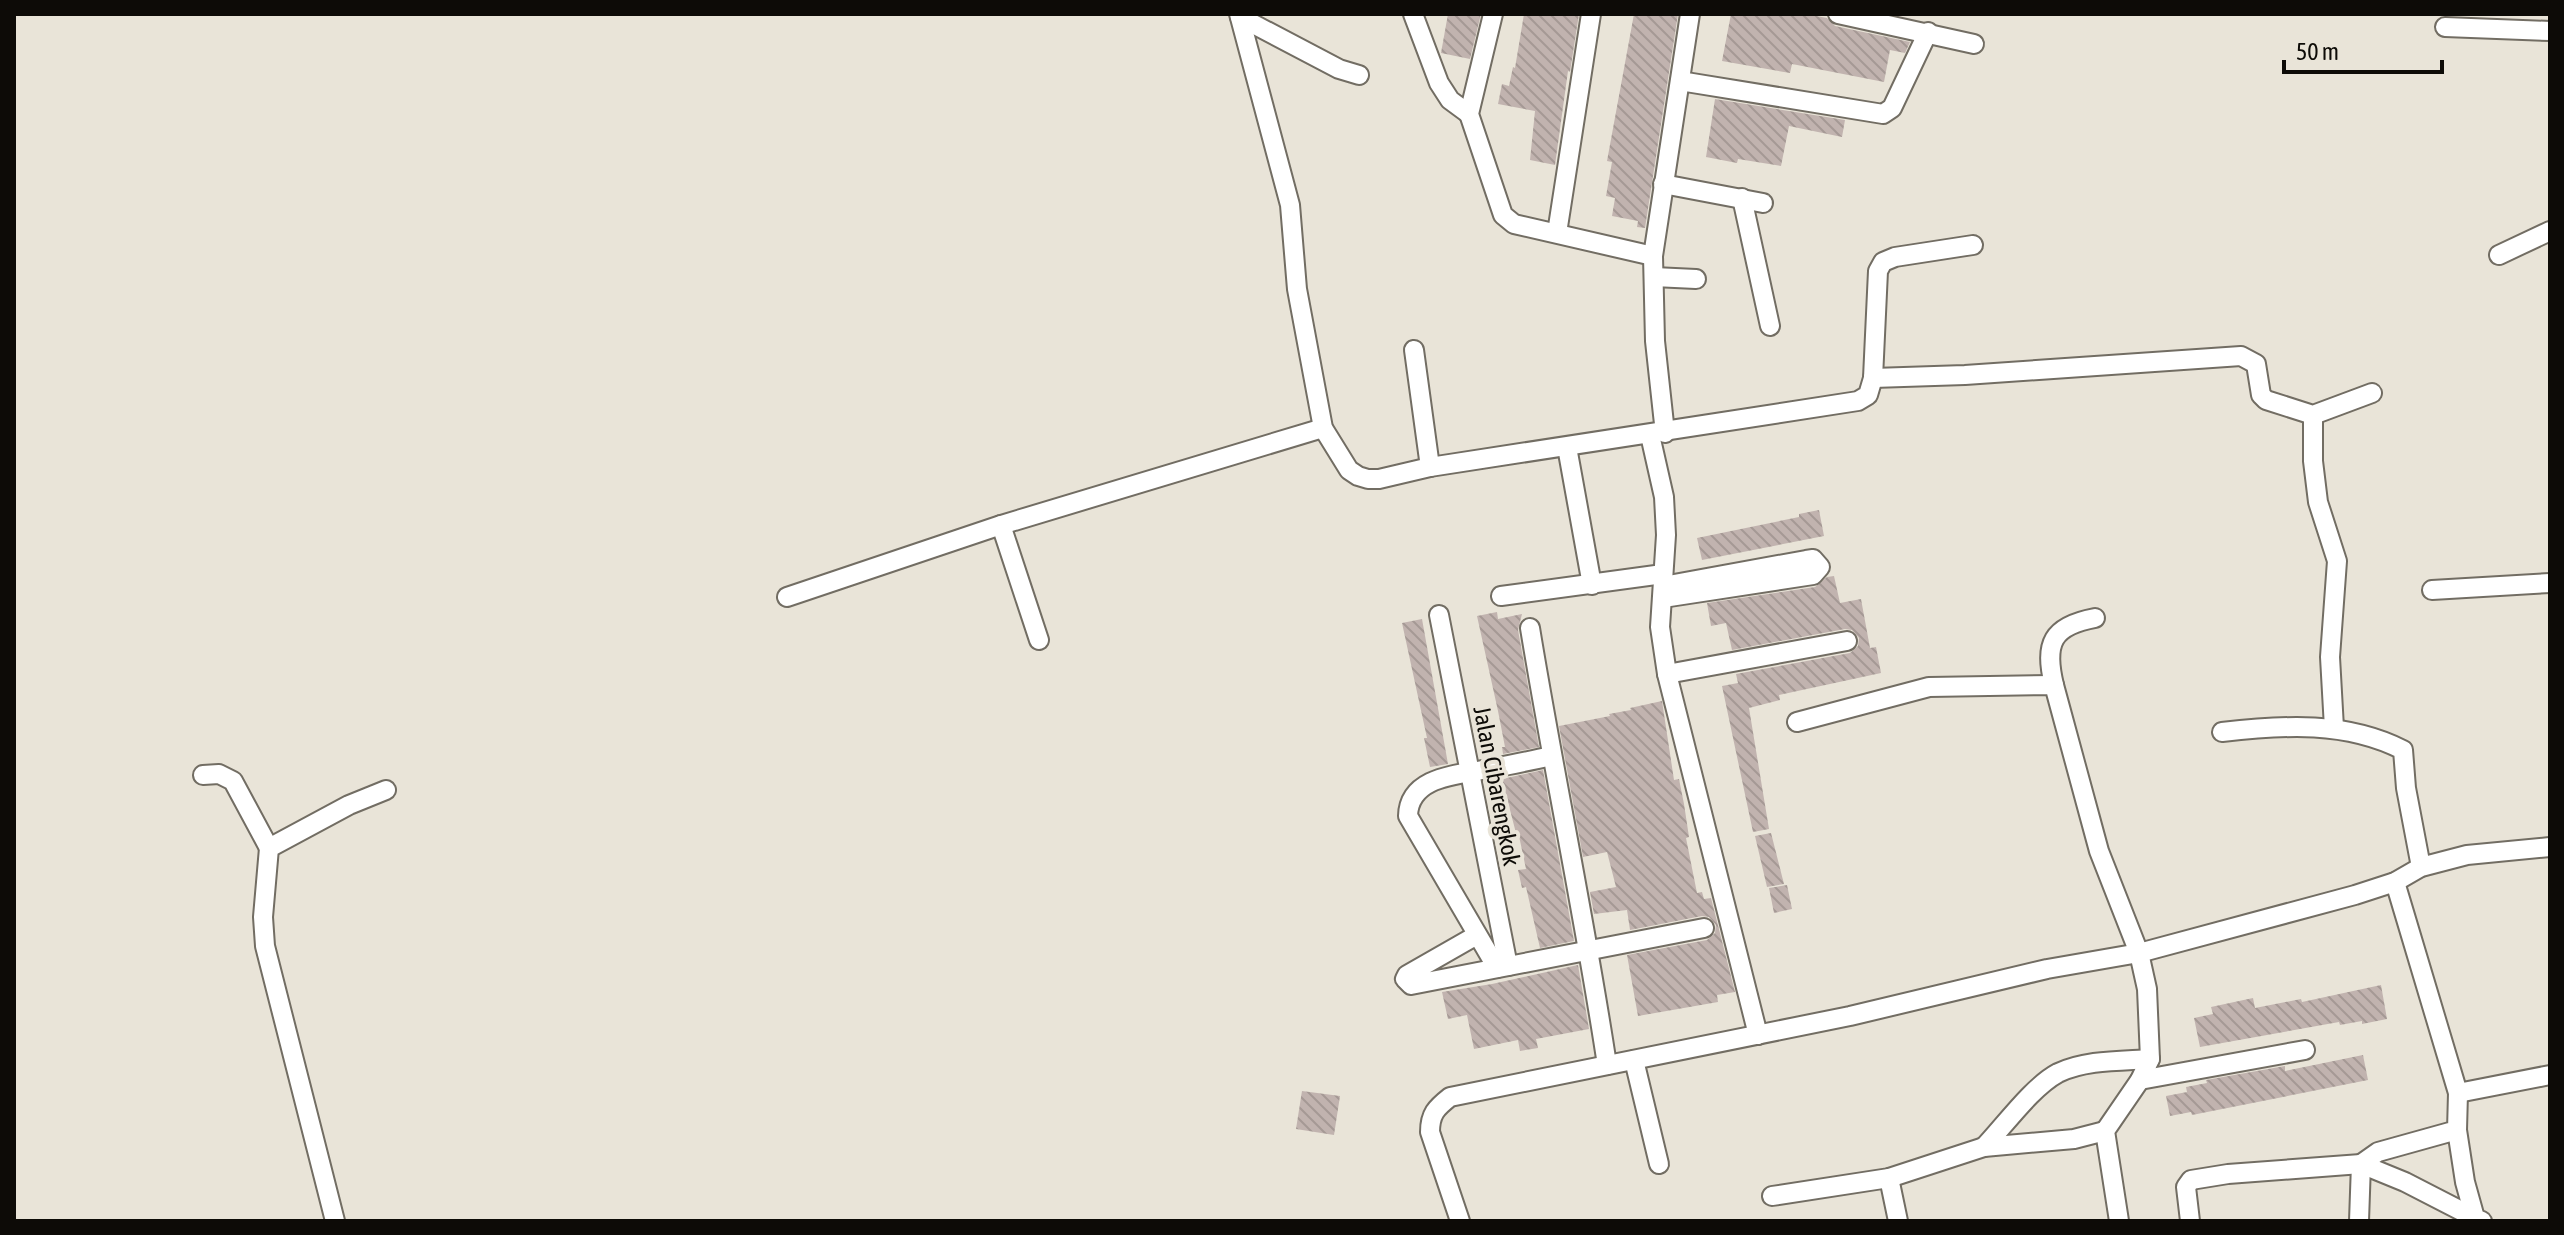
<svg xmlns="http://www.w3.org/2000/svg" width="2564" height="1235" viewBox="0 0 2564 1235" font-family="'Asap Condensed',sans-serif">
	<defs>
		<pattern id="building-back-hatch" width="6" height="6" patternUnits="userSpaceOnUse" patternTransform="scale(2)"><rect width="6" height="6" fill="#c1b3af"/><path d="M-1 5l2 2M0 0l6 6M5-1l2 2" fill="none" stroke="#a59995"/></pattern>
	</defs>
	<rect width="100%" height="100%" fill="#e9e4d8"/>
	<!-- building -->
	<g fill="url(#building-back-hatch)">
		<path d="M1448 14H1481L1470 59 1441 53Z"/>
		<path d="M1524 14H1579L1570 72 1568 71 1555 165 1530 160 1535 111 1498 104 1502 84 1509 86 1513 67 1515 68Z"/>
		<path d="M1634 14H1678L1645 228 1637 227 1638 221 1612 216 1615 198 1606 196 1612 162 1607 161Z"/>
		<path d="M1731 14H1806L1827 18 1835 26 1910 42 1905 53 1890 50 1884 82 1792 64 1790 73 1722 61Z"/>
		<path d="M1715 99 1845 120 1842 137 1789 126 1781 166 1738 159 1737 163 1706 157Z"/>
		<path d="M1819 510 1824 536 1702 560 1697 538 1799 517V514Z"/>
		<path d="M1834 576 1840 603 1861 599 1870 648 1876 647 1881 673 1779 695 1780 700 1749 708 1769 829 1753 832 1722 686 1738 683 1736 674 1850 653 1858 646 1859 638 1852 630 1845 629 1732 650 1726 623 1711 626 1707 603 1815 587 1827 577Z"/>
		<path d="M1497 612 1498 619 1522 614 1518 630 1539 747 1503 754 1502 747H1505L1498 711 1477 616Z"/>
		<path d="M1422 619 1448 764 1430 767 1424 738H1427L1402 623Z"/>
		<path d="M1662 701 1674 780 1679 779 1684 804 1689 837 1686 838 1697 893 1702 892 1704 899 1711 898 1735 992 1717 995 1718 1002 1638 1016 1627 955 1707 940 1715 933 1716 925 1709 917 1702 916 1630 930 1627 910 1594 914 1590 892 1616 887 1607 852 1583 857 1559 726 1610 716 1609 714 1631 710 1630 708Z"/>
		<path d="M1543 770 1574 941 1540 948 1526 887 1522 888 1518 870 1526 869 1519 836 1517 837 1502 779Z"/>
		<path d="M1771 833 1784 884 1767 887 1755 836Z"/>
		<path d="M1787 885 1792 909 1774 913 1769 888Z"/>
		<path d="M1578 965 1589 1029 1536 1039 1538 1048 1520 1051 1518 1040 1474 1049 1467 1015 1448 1019 1442 992 1492 984Z"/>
		<path d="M2381 985 2387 1019 2362 1024V1021L2340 1025 2339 1022 2200 1047 2194 1018 2213 1014 2211 1007 2253 998 2255 1008 2301 999 2302 1002Z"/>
		<path d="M2363 1055 2368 1080 2192 1115 2191 1112 2170 1116 2166 1096 2187 1092 2186 1087 2207 1083 2206 1080 2285 1066V1071Z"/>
		<path d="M1302 1091 1340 1096 1334 1135 1296 1129Z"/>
	</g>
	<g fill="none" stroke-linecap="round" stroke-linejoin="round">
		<defs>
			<g id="minor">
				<path d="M1239 14 1290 205 1297 289 1323 428 1349 470 1358 476 1368 479H1379L1430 467 1858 401 1868 395 1873 378 1878 271 1883 262 1895 257 1973 245"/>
				<path d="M1413 14 1439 83 1450 100 1469 114"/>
				<path d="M1493 14 1469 114 1503 215 1514 224 1653 256"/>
				<path d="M1838 14 1974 44"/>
				<path d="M1240 17 1339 69 1359 75"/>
				<path d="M2445 27 2550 31"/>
				<path d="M1680 81 1883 114 1892 108 1928 32"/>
				<path d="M1663 184 1763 203"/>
				<path d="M1742 198 1770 326"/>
				<path d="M1557 233 1591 14"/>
				<path d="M2499 255 2550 231"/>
				<path d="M1654 277 1696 279"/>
				<path d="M1414 350 1430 467"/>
				<path d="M1873 378 1965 375 2241 356 2256 364 2261 395 2266 400 2313 415 2372 393"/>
				<path d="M2313 415V461L2318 502 2337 561 2330 657 2334 728"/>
				<path d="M1665 433 1655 341 1653 256 1690 14"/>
				<path d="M1650 435 1664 497 1666 535 1660 627 1667 674 1758 1035"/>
				<path d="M1567 447 1592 585"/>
				<path d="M1001 525 1039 640"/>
				<path d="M2432 590 2550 583"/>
				<path d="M1501 596 1663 574"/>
				<path d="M787 597 1001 525 1323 428"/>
				<path d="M1663 598 1813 575 1820 567 1813 559 1806 560 1663 586"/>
				<path d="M1439 615 1508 966"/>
				<path d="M1530 628C1554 774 1585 919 1607 1065"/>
				<path d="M1667 674 1847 641"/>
				<path d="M2054 685C2044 643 2052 626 2095 618"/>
				<path d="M1797 722 1929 687 2054 685 2099 851 2139 953 2147 989 2150 1059 2140 1080 2105 1131 2119 1221"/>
				<path d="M2222 732C2284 725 2346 721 2403 750L2406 788 2421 867"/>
				<path d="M203 775 219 774 233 781 269 848"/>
				<path d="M1477 935 1407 975 1405 979 1411 985 1704 928"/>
				<path d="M1497 968 1408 816C1409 776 1458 775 1488 769 1509 765 1530 761 1551 756"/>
				<path d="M1634 1060 1659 1164"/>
				<path d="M2140 1080 2305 1050"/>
				<path d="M2458 1093 2550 1075"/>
				<path d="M2457 1130 2465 1182 2475 1218 2482 1221"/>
				<path d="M1984 1147C2005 1125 2032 1087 2058 1073 2085 1060 2120 1061 2150 1059"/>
				<path d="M1889 1178 1898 1221"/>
				<path d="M1772 1196 1889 1178 1984 1147 2074 1139 2105 1131"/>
				<path d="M335 1221 265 946 263 917 269 848 349 805 386 790"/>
				<path d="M1460 1221 1430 1132C1430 1114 1436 1108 1450 1097L1850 1016 2047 969 2139 953 2355 895 2395 882 2421 867 2467 855 2550 847"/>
				<path d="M2190 1221 2186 1187 2191 1180 2228 1174 2361 1164 2405 1182 2475 1218"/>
				<path d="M2359 1221 2361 1164 2378 1152 2457 1130 2458 1093 2395 882"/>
			</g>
		</defs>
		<!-- minor casing -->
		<use href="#minor" stroke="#726d63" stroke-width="22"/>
		<!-- minor -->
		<use href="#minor" stroke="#fff" stroke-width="18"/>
	</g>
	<g text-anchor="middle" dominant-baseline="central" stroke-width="8" stroke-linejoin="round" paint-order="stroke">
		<!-- street labels -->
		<g font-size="24" fill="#0d0b07" stroke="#e9e4d8">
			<text transform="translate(1497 786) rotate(79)">Jalan Cibarengkok</text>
		</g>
	</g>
	<!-- border -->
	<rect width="2564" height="1235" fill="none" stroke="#0d0b07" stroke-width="32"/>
	<!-- scale -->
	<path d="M2284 60v12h158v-12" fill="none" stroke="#0d0b07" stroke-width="4"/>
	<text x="2296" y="60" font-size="24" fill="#0d0b07" stroke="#e9e4d8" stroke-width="6" paint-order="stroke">50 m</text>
</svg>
